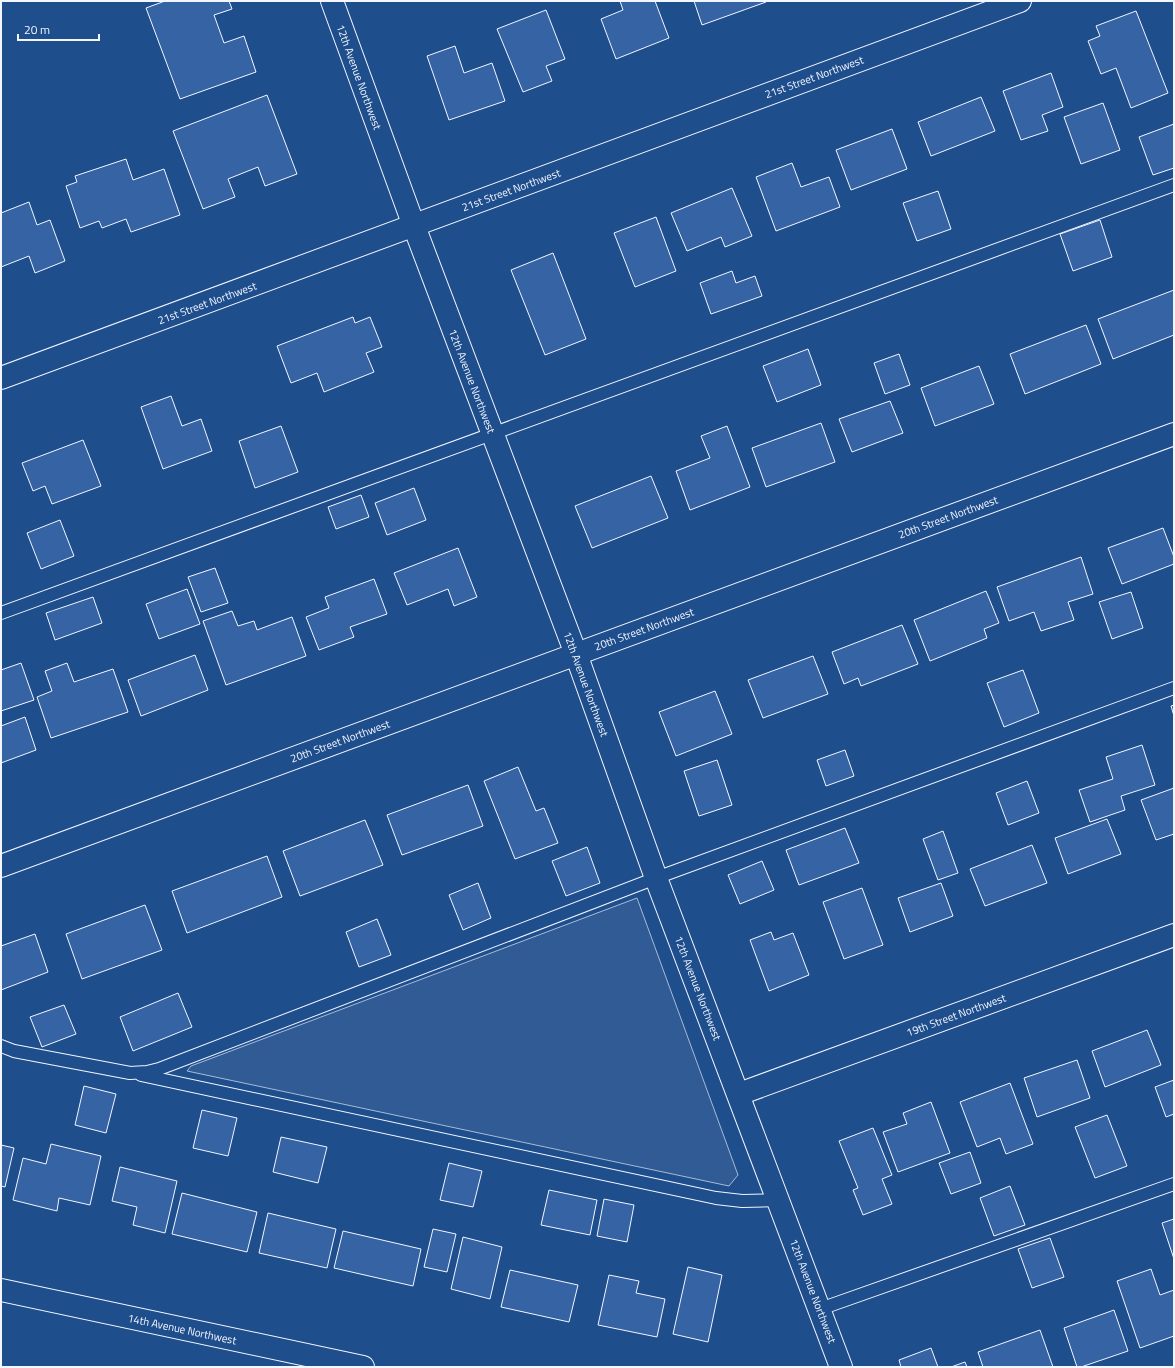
<svg xmlns="http://www.w3.org/2000/svg" width="1175" height="1368" viewBox="0 0 1175 1368" font-family="'Titillium Web',sans-serif">
	<rect width="100%" height="100%" fill="#1f4e8c"/>
	<!-- green -->
	<path fill="#305b95" stroke="#a8bbd7" d="M637 898 738 1175 729 1186 187 1071 191 1066Z"/>
	<!-- building -->
	<g fill="#3563a3" stroke="#f2f6ff">
		<path d="M165 1H229L232 9 214 15 224 43 244 36 256 72 180 99 146 8Z"/>
		<path d="M620 1H655L669 38 616 59 601 19 623 10Z"/>
		<path d="M694 1H766V2L702 25Z"/>
		<path d="M546 10 565 59 546 66 552 81 523 92 497 29Z"/>
		<path d="M1136 11 1168 93 1131 108 1116 68 1101 74 1088 41 1100 36 1096 26Z"/>
		<path d="M455 46 464 73 492 63 505 101 449 120 427 56Z"/>
		<path d="M1051 73 1063 107 1042 115 1048 131 1021 140 1003 91Z"/>
		<path d="M267 95 297 174 265 186 258 167 228 179 235 197 203 209 173 131Z"/>
		<path d="M981 97 995 131 931 156 918 122Z"/>
		<path d="M1103 103 1120 150 1081 164 1064 117Z"/>
		<path d="M1174 124V168L1153 175 1139 137Z"/>
		<path d="M892 129 907 169 851 190 836 150Z"/>
		<path d="M126 159 133 180 164 169 180 215 131 232 126 219 102 228 99 221 80 228 66 186 77 182 75 176Z"/>
		<path d="M792 163 801 187 829 177 840 207 776 231 756 177Z"/>
		<path d="M732 188 752 236 725 247 721 237 687 251 671 213Z"/>
		<path d="M938 191 951 229 917 241 903 203Z"/>
		<path d="M29 202 37 225 50 220 65 261 35 273 29 256 1 267V213Z"/>
		<path d="M656 217 676 271 635 287 614 233Z"/>
		<path d="M1100 220 1112 257 1073 271 1060 234Z"/>
		<path d="M553 253 586 339 545 355 511 270Z"/>
		<path d="M732 271 736 283 755 276 762 296 711 314 700 283Z"/>
		<path d="M1174 290V335L1113 359 1098 319Z"/>
		<path d="M353 317 355 323 370 317 382 347 366 353 374 372 324 392 317 373 291 383 277 346Z"/>
		<path d="M1086 325 1101 364 1025 394 1010 354Z"/>
		<path d="M808 349 821 385 777 402 763 366Z"/>
		<path d="M899 354 910 385 885 394 874 363Z"/>
		<path d="M979 366 994 404 935 426 921 388Z"/>
		<path d="M171 396 182 426 201 419 212 451 163 469 141 407Z"/>
		<path d="M890 401 903 433 852 452 839 419Z"/>
		<path d="M821 423 835 462 766 487 752 448Z"/>
		<path d="M281 426 298 472 255 488 239 441Z"/>
		<path d="M727 426 750 487 690 510 676 471 710 458 701 436Z"/>
		<path d="M83 440 101 486 52 504 45 486 33 491 22 463Z"/>
		<path d="M651 476 668 518 592 548 575 506Z"/>
		<path d="M414 488 426 520 387 535 375 503Z"/>
		<path d="M361 495 369 517 336 529 328 507Z"/>
		<path d="M60 520 74 556 41 569 27 533Z"/>
		<path d="M1163 528 1174 557V564L1122 584 1108 548Z"/>
		<path d="M458 548 477 597 454 606 448 589 407 605 394 573Z"/>
		<path d="M1081 557 1093 594 1068 602 1074 620 1041 631 1034 612 1009 621 997 587Z"/>
		<path d="M215 568 228 603 201 612 188 577Z"/>
		<path d="M374 579 387 614 350 627 354 637 319 650 306 617 329 608 325 597Z"/>
		<path d="M187 589 200 624 159 639 146 604Z"/>
		<path d="M986 591 999 623 984 629 987 638 930 661 914 620Z"/>
		<path d="M1131 592 1143 628 1112 639 1099 602Z"/>
		<path d="M93 597 102 623 55 640 46 613Z"/>
		<path d="M232 611 238 626 254 621 257 630 292 617 306 656 226 685 203 621Z"/>
		<path d="M902 625 918 664 861 686 858 678 844 684 832 652Z"/>
		<path d="M195 655 208 690 141 716 128 680Z"/>
		<path d="M813 656 828 694 763 718 748 680Z"/>
		<path d="M21 663 34 700 1 711V670Z"/>
		<path d="M67 663 74 682 113 669 128 712 51 738 37 697 52 691 45 671Z"/>
		<path d="M1023 670 1039 713 1004 727 987 683Z"/>
		<path d="M715 691 732 734 676 756 659 712Z"/>
		<path d="M1174 705V716L1171 706Z"/>
		<path d="M25 717 36 750 1 763V726Z"/>
		<path d="M1142 745 1155 785 1121 796 1125 810 1090 822 1079 790 1113 779 1106 757Z"/>
		<path d="M845 750 854 776 826 786 817 760Z"/>
		<path d="M717 760 732 805 699 816 684 771Z"/>
		<path d="M518 767 536 811 544 808 558 843 515 859 484 781Z"/>
		<path d="M1027 781 1039 813 1008 825 996 793Z"/>
		<path d="M468 785 483 826 402 855 387 815Z"/>
		<path d="M1174 788V834L1156 840 1141 800Z"/>
		<path d="M1107 819 1121 854 1068 874 1055 838Z"/>
		<path d="M365 820 383 865 300 896 283 851Z"/>
		<path d="M845 828 859 863 799 885 786 850Z"/>
		<path d="M943 831 958 873 938 880 923 839Z"/>
		<path d="M1032 845 1047 883 985 906 970 869Z"/>
		<path d="M587 847 600 883 566 896 552 861Z"/>
		<path d="M267 856 282 897 187 933 172 891Z"/>
		<path d="M762 861 774 890 740 904 728 875Z"/>
		<path d="M478 883 491 918 463 930 449 895Z"/>
		<path d="M941 883 953 916 910 932 898 898Z"/>
		<path d="M862 888 883 945 844 959 823 902Z"/>
		<path d="M145 905 162 950 82 979 66 934Z"/>
		<path d="M377 919 391 955 359 967 346 932Z"/>
		<path d="M771 932 774 940 793 933 809 975 769 991 750 940Z"/>
		<path d="M35 934 48 972 1 990V946Z"/>
		<path d="M178 993 192 1027 133 1051 120 1017Z"/>
		<path d="M64 1005 76 1034 42 1047 30 1017Z"/>
		<path d="M1147 1030 1161 1065 1105 1087 1092 1051Z"/>
		<path d="M1077 1060 1090 1098 1037 1117 1024 1078Z"/>
		<path d="M1174 1080V1114L1166 1117 1155 1087Z"/>
		<path d="M1010 1083 1033 1144 1006 1154 1000 1138 977 1147 960 1102Z"/>
		<path d="M84 1086 116 1094 106 1133 75 1125Z"/>
		<path d="M931 1102 950 1153 898 1172 883 1132 907 1124 903 1113Z"/>
		<path d="M202 1110 237 1118 228 1156 193 1148Z"/>
		<path d="M1107 1115 1127 1166 1095 1178 1075 1127Z"/>
		<path d="M873 1128 892 1175 882 1179 892 1204 863 1215 853 1190 858 1188 839 1141Z"/>
		<path d="M281 1137 327 1147 318 1183 273 1172Z"/>
		<path d="M51 1144 101 1156 90 1205 59 1198 57 1211 13 1200 23 1158 46 1164Z"/>
		<path d="M1 1145 14 1148 5 1187 1 1186Z"/>
		<path d="M970 1152 981 1183 951 1194 939 1163Z"/>
		<path d="M449 1163 482 1171 473 1207 440 1200Z"/>
		<path d="M120 1167 177 1181 165 1233 133 1225 137 1207 112 1201Z"/>
		<path d="M1010 1186 1025 1225 994 1236 980 1198Z"/>
		<path d="M549 1190 597 1200 590 1235 541 1225Z"/>
		<path d="M182 1193 257 1212 247 1252 172 1234Z"/>
		<path d="M604 1199 634 1205 627 1242 597 1236Z"/>
		<path d="M268 1213 336 1229 327 1268 259 1253Z"/>
		<path d="M1174 1219V1259L1162 1223Z"/>
		<path d="M433 1229 456 1234 447 1272 424 1267Z"/>
		<path d="M343 1231 421 1249 413 1286 334 1268Z"/>
		<path d="M463 1237 502 1247 490 1299 451 1289Z"/>
		<path d="M1050 1238 1064 1277 1032 1288 1018 1249Z"/>
		<path d="M688 1267 722 1275 708 1342 673 1334Z"/>
		<path d="M1151 1269 1160 1295 1174 1290V1336L1140 1348 1117 1281Z"/>
		<path d="M510 1270 578 1285 569 1322 501 1307Z"/>
		<path d="M609 1275 639 1281 636 1293 665 1299 657 1337 598 1325Z"/>
		<path d="M1114 1310 1128 1351 1081 1367H1077L1064 1328Z"/>
		<path d="M1040 1330 1053 1367H983L978 1352Z"/>
		<path d="M931 1348 938 1367H901L899 1360Z"/>
		<path d="M965 1362 967 1367H951Z"/>
	</g>
	<g fill="none" stroke-linecap="round" stroke-linejoin="round">
		<defs>
			<g id="lane">
				<path d="M1 613 1174 185"/>
				<path d="M1 1046 14 1051 130 1073 147 1072 159 1069 656 878 1174 688"/>
				<path d="M141 1075 716 1198 742 1201 779 1200"/>
				<path d="M820 1309 1174 1184"/>
			</g>
			<g id="street">
				<path d="M332 1 414 226 576 654 656 878 841 1367"/>
				<path d="M1 378 1020 1"/>
				<path d="M1 866 1174 434"/>
				<path d="M739 1094 1174 935"/>
				<path d="M1 1290 363 1367"/>
			</g>
		</defs>
		<!-- lane casing -->
		<use href="#lane" stroke="#f2f6ff" stroke-width="14"/>
		<!-- street casing -->
		<use href="#street" stroke="#f2f6ff" stroke-width="24"/>
		<!-- lane -->
		<use href="#lane" stroke="#1f4e8c" stroke-width="12"/>
		<!-- street -->
		<use href="#street" stroke="#1f4e8c" stroke-width="22"/>
	</g>
	<g text-anchor="middle" dominant-baseline="central" stroke-width="3" stroke-linejoin="round" paint-order="stroke">
		<!-- street labels -->
		<g font-size="11" fill="#f2f6ff" stroke="#1f4e8c">
			<text transform="translate(359 77) rotate(70)">12th Avenue Northwest</text>
			<text transform="translate(814 77) rotate(-20)">21st Street Northwest</text>
			<text transform="translate(511 190) rotate(-20)">21st Street Northwest</text>
			<text transform="translate(207 303) rotate(-20)">21st Street Northwest</text>
			<text transform="translate(472 381) rotate(69)">12th Avenue Northwest</text>
			<text transform="translate(948 517) rotate(-20)">20th Street Northwest</text>
			<text transform="translate(644 629) rotate(-20)">20th Street Northwest</text>
			<text transform="translate(586 684) rotate(70)">12th Avenue Northwest</text>
			<text transform="translate(340 741) rotate(-20)">20th Street Northwest</text>
			<text transform="translate(698 988) rotate(69)">12th Avenue Northwest</text>
			<text transform="translate(956 1015) rotate(-20)">19th Street Northwest</text>
			<text transform="translate(813 1291) rotate(69)">12th Avenue Northwest</text>
			<text transform="translate(182 1329) rotate(12)">14th Avenue Northwest</text>
		</g>
	</g>
	<!-- border -->
	<rect width="1175" height="1368" fill="none" stroke="#f2f6ff" stroke-width="4"/>
	<!-- scale -->
	<path d="M18 34v6h81v-6" fill="none" stroke="#f2f6ff" stroke-width="2"/>
	<text x="24" y="34" font-size="12" fill="#f2f6ff" stroke="#1f4e8c" stroke-width="3" paint-order="stroke">20 m</text>
</svg>
